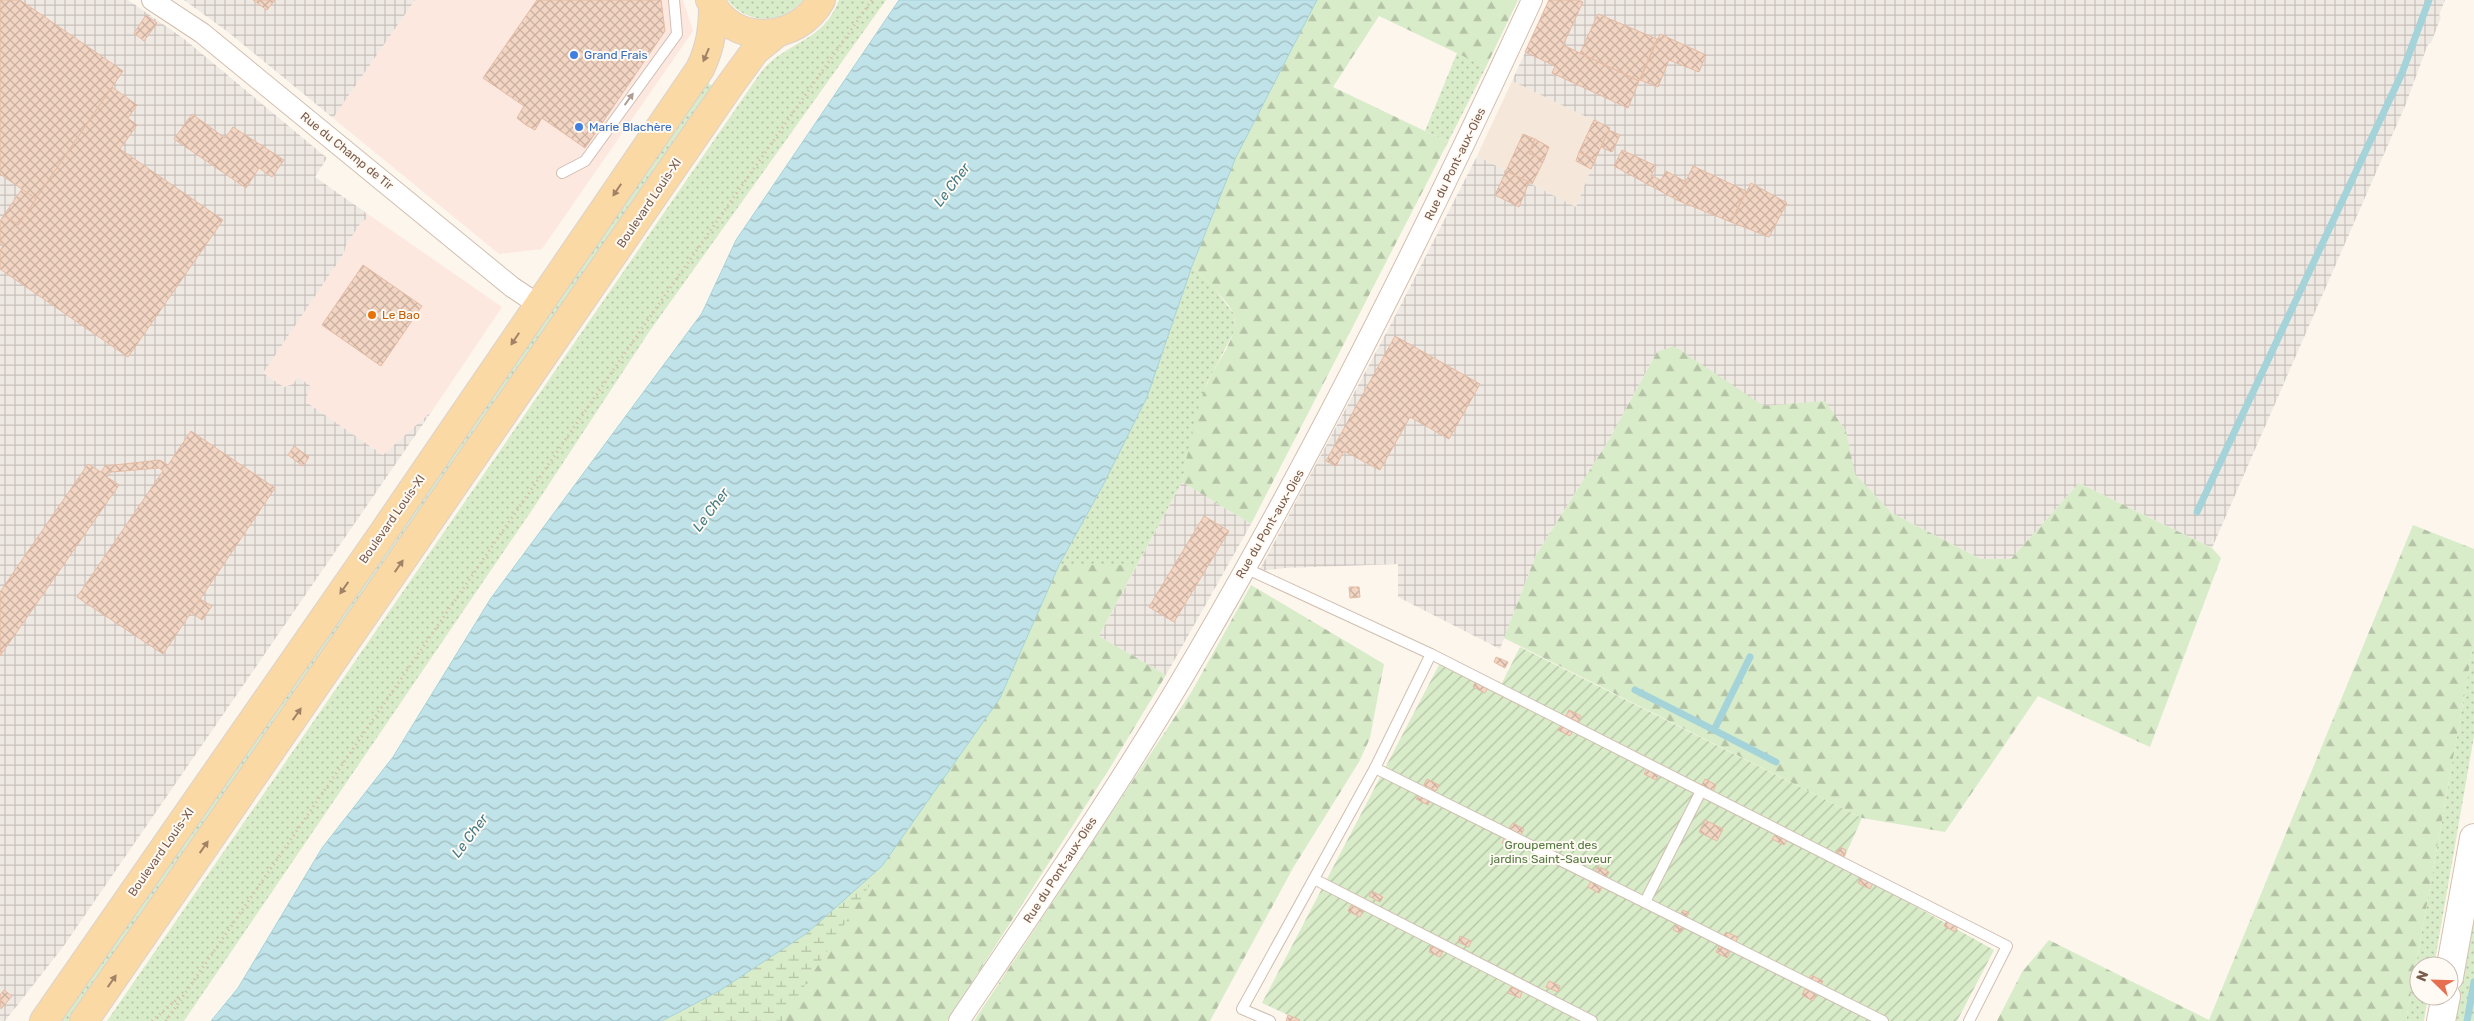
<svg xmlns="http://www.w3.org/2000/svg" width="2474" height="1021" viewBox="0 0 2474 1021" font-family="Rubik,sans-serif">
	<defs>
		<pattern id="industrial-grid" width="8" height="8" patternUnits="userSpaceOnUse" patternTransform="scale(1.25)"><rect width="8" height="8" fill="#efe9e4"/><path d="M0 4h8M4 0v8" fill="none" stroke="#c7c0bb"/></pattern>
		<pattern id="grass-dots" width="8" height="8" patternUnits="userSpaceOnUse" patternTransform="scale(1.25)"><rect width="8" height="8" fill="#d8ecc9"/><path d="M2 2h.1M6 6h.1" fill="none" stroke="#b4c2a5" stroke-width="1.8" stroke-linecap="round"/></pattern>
		<pattern id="forest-firs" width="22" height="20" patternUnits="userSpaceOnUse" patternTransform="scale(1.25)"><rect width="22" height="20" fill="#d8ecc9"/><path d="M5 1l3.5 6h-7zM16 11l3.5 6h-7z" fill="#b4c2a5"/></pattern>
		<pattern id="wetland-marsh" width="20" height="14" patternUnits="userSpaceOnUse" patternTransform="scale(1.25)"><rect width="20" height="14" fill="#d8ecc9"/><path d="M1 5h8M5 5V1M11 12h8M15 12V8" fill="none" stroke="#b4c2a5"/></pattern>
		<pattern id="garden-furrows" width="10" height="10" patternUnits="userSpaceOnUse" patternTransform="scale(1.25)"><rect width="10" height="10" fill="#d8ecc9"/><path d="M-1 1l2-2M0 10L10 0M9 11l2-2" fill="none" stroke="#b4c2a5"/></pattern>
		<pattern id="water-waves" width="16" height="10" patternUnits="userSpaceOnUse" patternTransform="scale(1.25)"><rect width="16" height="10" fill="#bfe3e8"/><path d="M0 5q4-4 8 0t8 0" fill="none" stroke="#a0bbbe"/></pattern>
		<pattern id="building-cross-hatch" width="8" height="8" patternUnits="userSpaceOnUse" patternTransform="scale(1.25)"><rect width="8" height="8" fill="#f3d5c3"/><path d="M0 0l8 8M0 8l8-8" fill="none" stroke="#cab0a1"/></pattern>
	</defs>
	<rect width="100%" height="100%" fill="#fdf6ec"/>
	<!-- residential -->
	<path fill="#f5e8da" d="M1512 81 1594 120 1576 161 1591 169 1576 207 1477 156Z"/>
	<!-- commercial -->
	<g fill="#fde8e0">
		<path d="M415 0H683L693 31 542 249 499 254 333 118Z"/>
		<path d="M365 212 502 307 432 411 383 455 306 402 308 393 298 377 293 384 284 387 262 372 344 253 346 245 360 224 367 218Z"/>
	</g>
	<!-- industrial -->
	<g fill="url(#industrial-grid)">
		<path d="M0 0H128L183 38 327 158 315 177 365 212 367 218 360 224 346 245 344 253 263 373 284 387 293 384 298 377 312 387 308 393 306 402 383 455 432 411 63 947 5 1021H0Z"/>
		<path d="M184 0H415L333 118 228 32Z"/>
		<path d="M1549 0H2445L2439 15 2441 17 2431 43 2428 44 2405 106 2212 548 2079 483 2011 559H1981L1892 513 1854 474 1846 431 1792 405 1764 406 1736 390 1657 352 1610 438 1536 555 1500 649 1398 597V564L1286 568 1259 571 1392 322 1477 156 1576 207 1591 169 1576 161 1593 120 1512 81Z"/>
		<path d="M1182 482 1251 524 1166 675 1099 636Z"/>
	</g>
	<!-- grass -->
	<g fill="url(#grass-dots)">
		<path d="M728 0H803C783 24 748 26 728 0Z"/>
		<path d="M839 0H886L649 332 534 507 184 1021H107L761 72C786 41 823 43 839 0Z"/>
		<path d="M1457 53 1486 67 1448 142 1425 131Z"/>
		<path d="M707 82 714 87 71 1021H59Z"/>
		<path d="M1192 266 1213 287 1234 314 1235 330 1207 383 1191 440 1182 482 1137 565H1059L1102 487 1147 397Z"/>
		<path d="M2474 641V736L2434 966H2419V996H2428L2424 1021H2406Z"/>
		<path d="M2474 909V1021H2454Z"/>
	</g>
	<!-- forest -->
	<g fill="url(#forest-firs)">
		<path d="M1317 0H1518L1486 67 1379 16 1333 87 1448 142 1251 524 1182 482C1189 449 1194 413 1208 382 1216 362 1239 338 1234 315 1231 304 1202 276 1192 266L1236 157Z"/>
		<path d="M1674 346 1764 406 1825 401 1846 431 1855 474 1892 513 1981 559H2011L2079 483 2212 548 2221 558 2150 747 2038 696 1945 832 1862 818 1504 638 1536 555 1610 438 1657 352Z"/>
		<path d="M2413 525 2474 549V641L2406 1021H1997L2022 972 2049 940 2209 1020Z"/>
		<path d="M1059 565H1137L1099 636 1166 675 1108 771 947 1021H662L719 991 807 933 1000 698Z"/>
		<path d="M1251 585 1384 664 1370 738 1359 762 1293 868 1210 1021H974L1192 691Z"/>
	</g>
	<!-- wetland -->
	<path fill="url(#wetland-marsh)" d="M882 866 782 1021H662L719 991 807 933Z"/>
	<!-- garden -->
	<path fill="url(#garden-furrows)" d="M1520 647 1862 818 1841 865 1994 950 1957 1021H1301L1262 1003 1440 663 1498 691Z"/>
	<!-- water -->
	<path fill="url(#water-waves)" stroke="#a5d3da" d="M899 0H1317L1236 157 1192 266 1147 397 1102 487 1059 565 1000 698 882 866 807 933 719 991 662 1021H211L238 988 322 848 393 757 491 598 702 313 736 240Z"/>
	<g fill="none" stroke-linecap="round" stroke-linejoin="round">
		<!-- stream -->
		<g stroke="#a5d3da" stroke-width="7">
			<path d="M2197 512 2402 73 2429 0"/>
			<path d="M1750 657 1714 730 1776 762"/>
			<path d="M1635 690 1714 730"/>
			<path d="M2467 1021 2474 982"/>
		</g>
	</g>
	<!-- building -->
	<g fill="url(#building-cross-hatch)" stroke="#e6bba3">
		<path d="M0 0H20L123 71 36 199 0 174Z"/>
		<path d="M253 0H275L267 10Z"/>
		<path d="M537 0H661L665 31 585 148 542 118 535 130 526 125 517 118 524 106 483 78Z"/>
		<path d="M1549 0H1578L1583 2 1563 45 1639 81 1628 108 1552 73 1555 66 1525 52Z"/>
		<path d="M1598 14 1657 39 1639 81 1580 53Z"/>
		<path d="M146 15 157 23 144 41 134 33Z"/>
		<path d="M1660 34 1706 55 1699 72 1669 60 1658 87 1640 80Z"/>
		<path d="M112 87 137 105 128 118 137 125 120 149 223 220 128 357 0 269V250L3 246 0 244V221L4 215 18 225Z"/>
		<path d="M192 114 225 138 233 127 284 160 272 177 259 168 246 188 174 139Z"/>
		<path d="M1594 120 1610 128 1595 160 1579 152Z"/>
		<path d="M1609 130 1620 135 1612 152 1601 147Z"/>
		<path d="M1523 134 1535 139 1529 153 1544 160 1532 184 1506 171Z"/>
		<path d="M1535 139 1549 147 1544 160 1529 153Z"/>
		<path d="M1622 150 1656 166 1651 176 1661 180 1666 171 1686 182 1677 200 1614 166Z"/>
		<path d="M1579 152 1595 160 1591 169 1576 161Z"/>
		<path d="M1693 166 1746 191 1731 222 1677 200Z"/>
		<path d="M1506 171 1529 182 1519 207 1495 195Z"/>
		<path d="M1751 183 1787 203 1769 237 1731 222Z"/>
		<path d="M22 189 36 199 18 225 4 215Z"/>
		<path d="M363 265 422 306 381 366 322 325Z"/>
		<path d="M1395 336 1480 384 1449 439 1410 417 1380 470 1344 451 1336 466 1326 461Z"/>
		<path d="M191 431 275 488 163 654 77 597 163 471 159 468 111 472 107 477 119 485 0 656V592L88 464 101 472 105 466 160 460 168 465Z"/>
		<path d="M294 446 309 457 303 466 288 455Z"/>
		<path d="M1204 516 1229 531 1174 622 1149 607Z"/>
		<path d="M1349 587H1359L1360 597 1350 598Z"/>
		<path d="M200 599 212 606 202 620 191 612Z"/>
		<path d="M1496 657 1508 662 1505 668 1494 662Z"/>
		<path d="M1476 681 1488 687 1485 693 1473 687Z"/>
		<path d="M1569 710 1581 716 1578 722 1566 716Z"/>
		<path d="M1562 725 1573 731 1570 736 1558 730Z"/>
		<path d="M1647 768 1659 774 1656 780 1644 774Z"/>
		<path d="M1427 779 1439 785 1436 791 1424 785Z"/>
		<path d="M1705 779 1716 785 1713 791 1702 785Z"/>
		<path d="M1420 794 1431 799 1428 805 1416 799Z"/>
		<path d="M1705 820 1723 829 1717 841 1699 832Z"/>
		<path d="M1513 823 1524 829 1521 835 1509 829Z"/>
		<path d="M1776 834 1787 840 1784 845 1772 839Z"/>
		<path d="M1505 837 1517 843 1514 849 1502 843Z"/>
		<path d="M1840 847 1846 850 1844 856 1837 853Z"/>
		<path d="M1598 866 1609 872 1606 878 1595 872Z"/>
		<path d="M1861 877 1873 883 1870 889 1858 883Z"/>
		<path d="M1591 881 1602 887 1599 893 1588 887Z"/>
		<path d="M1372 891 1383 897 1380 902 1369 896Z"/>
		<path d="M1351 905 1363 911 1360 917 1348 911Z"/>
		<path d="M1683 910 1689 913 1686 918 1680 915Z"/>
		<path d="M1947 920 1958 926 1955 932 1944 926Z"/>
		<path d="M1676 924 1683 927 1680 933 1673 930Z"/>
		<path d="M1726 932 1738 937 1735 944 1723 937Z"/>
		<path d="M1460 936 1471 941 1469 947 1458 942Z"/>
		<path d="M1431 946 1443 951 1440 957 1429 952Z"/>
		<path d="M1719 946 1730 952 1727 958 1716 952Z"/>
		<path d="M1811 975 1823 981 1820 987 1808 981Z"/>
		<path d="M1549 981 1560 986 1558 992 1546 987Z"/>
		<path d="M1511 987 1522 992 1520 998 1508 993Z"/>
		<path d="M1805 989 1816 995 1813 1001 1802 995Z"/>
		<path d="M4 990 12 996 1 1009 0 995Z"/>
		<path d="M1288 1015 1300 1020 1299 1021H1286Z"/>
	</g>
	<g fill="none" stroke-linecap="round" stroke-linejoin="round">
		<defs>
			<g id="service">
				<path d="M562 173 585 161 677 34 674 0"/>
				<path d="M1245 568 1431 654 1375 768 1242 1009 1270 1021"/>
				<path d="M1431 654 2007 946 1969 1021"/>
				<path d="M1375 768 1883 1021"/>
				<path d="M1314 879 1592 1021"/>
				<path d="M1645 902 1701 791"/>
			</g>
			<g id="minor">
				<path d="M152 0 202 33 512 287 539 305"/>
				<path d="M959 1021C1040 901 1123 781 1196 655 1320 443 1429 223 1532 0"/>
			</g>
			<g id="secondary">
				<path d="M2449 977 2474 838"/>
				<path d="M2441 1021 2446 996"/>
			</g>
			<g id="primary">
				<path d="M710 0C731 47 798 43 821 0"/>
				<path d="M44 1021 383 533 700 69C710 48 713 30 713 7"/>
				<path d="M84 1021 728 88 755 51 777 33"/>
			</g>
		</defs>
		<!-- service casing -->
		<use href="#service" stroke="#d1beb0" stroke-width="12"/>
		<!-- minor casing -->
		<use href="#minor" stroke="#d1beb0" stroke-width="22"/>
		<!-- secondary casing -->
		<use href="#secondary" stroke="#d6c0b0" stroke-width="30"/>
		<!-- primary casing -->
		<use href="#primary" stroke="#dad1cd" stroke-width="30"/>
		<!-- path -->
		<g stroke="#d9b8a5" stroke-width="3" stroke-dasharray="1 4" stroke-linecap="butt">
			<path d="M152 1021 182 995"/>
			<path d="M166 1021 645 324 872 0"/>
		</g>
		<!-- service -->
		<use href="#service" stroke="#fff" stroke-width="10"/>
		<!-- minor -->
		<use href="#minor" stroke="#fff" stroke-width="20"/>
		<!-- secondary -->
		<use href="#secondary" stroke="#fff" stroke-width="28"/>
		<!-- primary -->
		<use href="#primary" stroke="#fbd9a5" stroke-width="28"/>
	</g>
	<!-- one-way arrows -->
	<defs><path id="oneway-solid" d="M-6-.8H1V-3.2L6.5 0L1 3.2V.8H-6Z" transform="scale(1.25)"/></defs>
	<g fill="#a18267">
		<use href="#oneway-solid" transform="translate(706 55) rotate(113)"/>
		<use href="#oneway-solid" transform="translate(617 190) rotate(124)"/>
		<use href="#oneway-solid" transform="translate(515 339) rotate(124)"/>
		<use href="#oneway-solid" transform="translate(399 566) rotate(-55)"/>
		<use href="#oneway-solid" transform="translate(344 588) rotate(125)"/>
		<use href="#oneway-solid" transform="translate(297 714) rotate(-55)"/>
		<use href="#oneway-solid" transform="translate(204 847) rotate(-55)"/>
		<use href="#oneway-solid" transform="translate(112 981) rotate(-55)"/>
	</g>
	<use fill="#af9d94" href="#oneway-solid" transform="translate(629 99) rotate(-54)"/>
	<!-- markers -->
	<g fill="#3f7fe0" stroke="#fffaf3" stroke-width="2">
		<circle cx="574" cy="55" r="5"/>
		<circle cx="579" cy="127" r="5"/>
	</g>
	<circle fill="#e8710a" stroke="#fffaf3" stroke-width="2" cx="372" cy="315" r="5"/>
	<g text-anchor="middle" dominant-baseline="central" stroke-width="4" stroke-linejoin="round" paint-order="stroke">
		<!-- shop labels -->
		<g font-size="12" fill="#366cbe" stroke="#fffaf3" text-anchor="start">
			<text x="584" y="55">Grand Frais</text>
			<text x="589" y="127">Marie Blachère</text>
		</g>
		<!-- street labels -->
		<g font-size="12" fill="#7a5c4d" stroke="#fffaf3">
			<text transform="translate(347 151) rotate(39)">Rue du Champ de Tir</text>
			<text transform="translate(1455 164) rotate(-64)">Rue du Pont-aux-Oies</text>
			<text transform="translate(649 203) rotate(-56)">Boulevard Louis-XI</text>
			<text transform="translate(392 519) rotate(-55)">Boulevard Louis-XI</text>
			<text transform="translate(1270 524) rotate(-60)">Rue du Pont-aux-Oies</text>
			<text transform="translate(161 852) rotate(-55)">Boulevard Louis-XI</text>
			<text transform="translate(1060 870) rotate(-57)">Rue du Pont-aux-Oies</text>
		</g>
		<!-- food labels -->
		<g font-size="12" fill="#c56008" stroke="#fffaf3" text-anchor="start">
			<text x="382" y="315">Le Bao</text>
		</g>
		<!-- park labels -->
		<g font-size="12" fill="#537a41" stroke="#fffaf3">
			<text x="1551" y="845">Groupement des<tspan x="1551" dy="14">jardins Saint-Sauveur</tspan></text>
		</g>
		<!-- water labels -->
		<g font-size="14" font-style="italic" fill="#437c86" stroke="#fffaf3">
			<text transform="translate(952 185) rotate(-53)">Le Cher</text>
			<text transform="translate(711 510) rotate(-53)">Le Cher</text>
			<text transform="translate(470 836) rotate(-53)">Le Cher</text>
		</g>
	</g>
	<!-- north arrow -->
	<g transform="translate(2434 981) rotate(293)"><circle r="24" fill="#fffaf3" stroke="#cabbb1"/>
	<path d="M0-4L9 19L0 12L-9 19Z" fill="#e76f51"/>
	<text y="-8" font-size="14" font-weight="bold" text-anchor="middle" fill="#7a5c4d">N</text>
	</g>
</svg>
